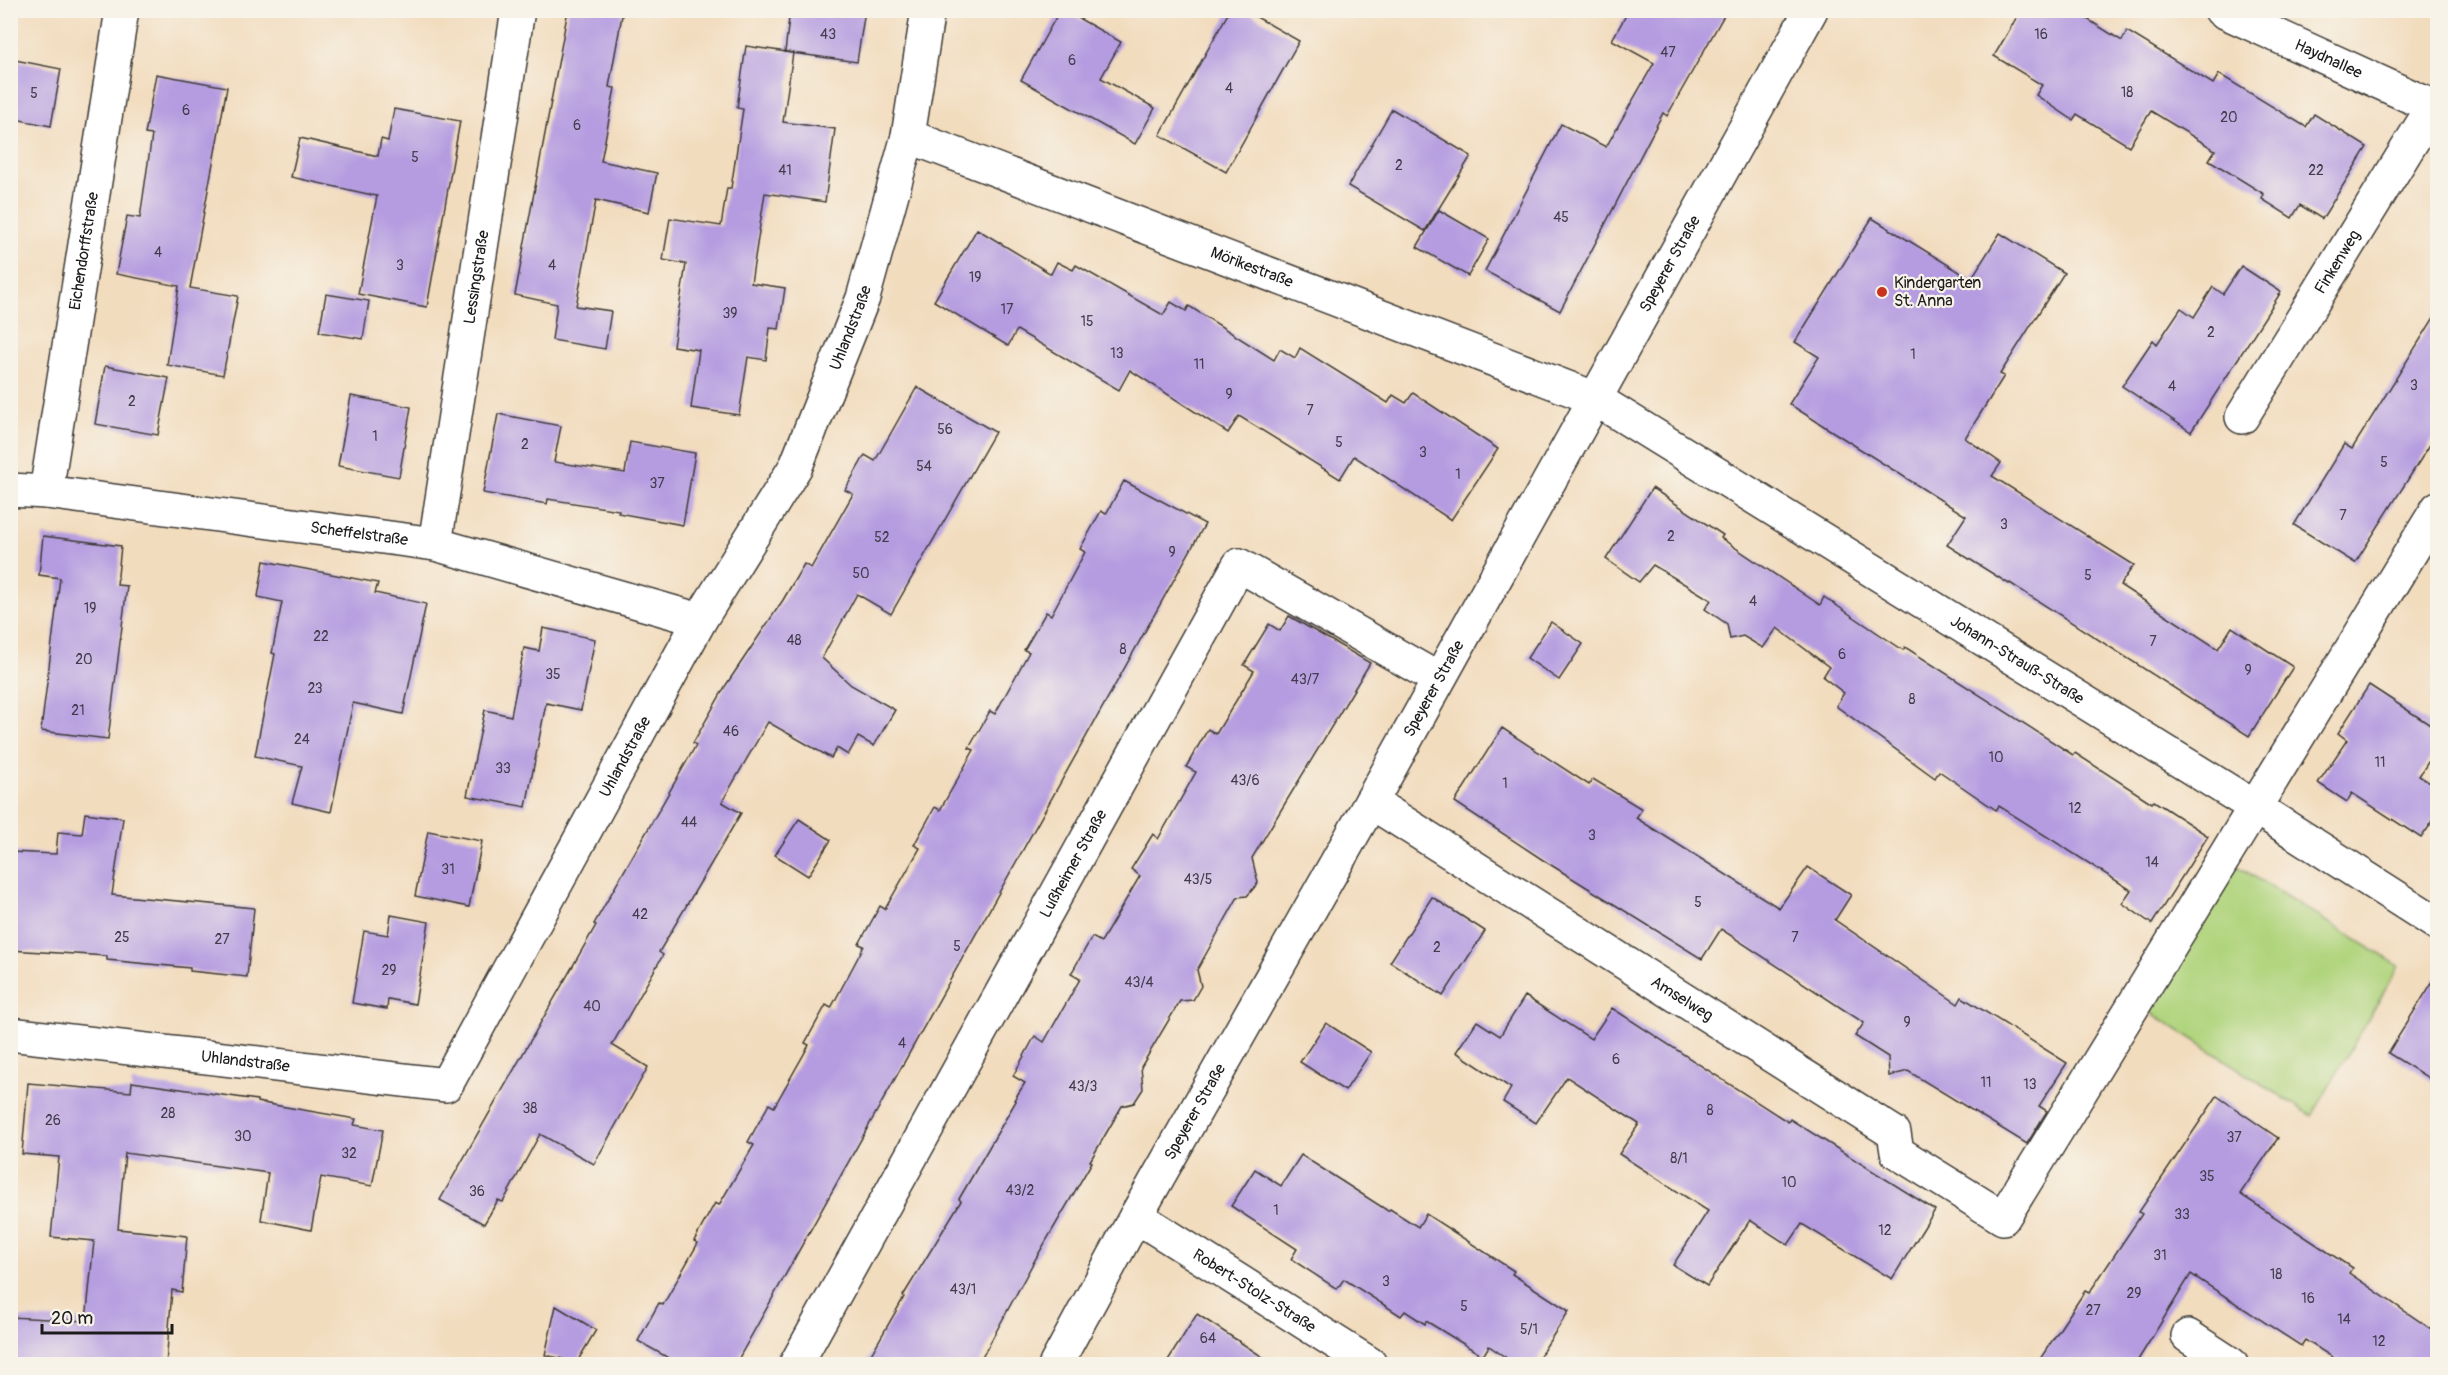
<svg xmlns="http://www.w3.org/2000/svg" width="2448" height="1375" viewBox="0 0 2448 1375" font-family="Pangolin,sans-serif">
	<rect width="100%" height="100%" fill="#f7f3e8"/>
	<filter id="ink" filterUnits="userSpaceOnUse"><feTurbulence type="fractalNoise" baseFrequency=".0167" numOctaves="2"/><feDisplacementMap in="SourceGraphic" scale="12" xChannelSelector="R" yChannelSelector="G"/><feConvolveMatrix kernelMatrix="1 2 1 2 8 2 1 2 1" color-interpolation-filters="sRGB"/></filter>
	<filter id="wash" filterUnits="userSpaceOnUse"><feTurbulence type="fractalNoise" baseFrequency=".008" numOctaves="4" result="noise"/><feDisplacementMap in="SourceGraphic" scale="24" xChannelSelector="R" yChannelSelector="G"/><feGaussianBlur stdDeviation="1.35" result="paint"/><feColorMatrix in="noise" values="0 0 0 0 0 0 0 0 0 0 0 0 0 0 0 0 0 1.4 0 .05"/><feComposite in="paint" operator="in"/></filter>
	<g filter="url(#wash)">
		<rect width="100%" height="100%" fill="#f2dcbe"/>
		<!-- green -->
		<path fill="#b0d47d" stroke="#66784c" stroke-width="1.5" d="M2229 861 2399 966 2312 1116 2144 1008Z"/>
		<g id="blocks">
			<!-- building -->
			<g fill="#b59ce0">
				<path d="M568 10H623L609 87 615 88 601 161 657 173 649 212 596 200 576 306 611 311 605 349 552 340 557 304 515 295Z"/>
				<path d="M790 10H865L857 62 785 52Z"/>
				<path d="M1060 10H1064L1121 42 1101 78 1155 108 1135 144 1021 80Z"/>
				<path d="M1230 10H1244L1299 41 1226 172 1160 135Z"/>
				<path d="M1629 10H1727L1667 116 1663 113 1560 311 1485 271 1561 124 1606 147 1654 63 1612 40Z"/>
				<path d="M2021 10H2073L2122 41 2127 31 2213 84 2219 74 2306 127 2314 114 2367 147 2322 219 2300 205 2292 218 2262 199 2264 194 2209 160 2215 150 2151 111 2129 146 2077 114 2073 120 2036 95 2042 85 1994 56Z"/>
				<path d="M746 46 793 53 783 122 835 129 825 202 765 193 751 283 785 288 779 329 770 328 766 360 748 357 739 415 691 408 699 350 673 346 686 264 663 260 670 218 721 226 727 188H731L743 109 737 108Z"/>
				<path d="M10 59 61 69 51 126 10 118Z"/>
				<path d="M156 74 227 87 190 288 238 296 223 375 167 365 179 286 116 274 127 216 140 218 152 135 145 134Z"/>
				<path d="M394 109 460 121 427 307 358 294 377 196 291 177 300 138 378 156 381 139 388 141Z"/>
				<path d="M1392 109 1471 156 1425 231 1348 186Z"/>
				<path d="M1439 210 1489 239 1468 276 1417 247Z"/>
				<path d="M1872 218 1971 279 2000 233 2064 273 2000 374 2004 376 1965 438 2001 463 1992 476 2134 565 2120 585 2218 649 2232 627 2293 667 2249 736 2010 583 2009 584 1947 545 1966 516 1789 404 1819 357 1795 342Z"/>
				<path d="M977 229 1051 274 1057 262 1073 270 1076 265 1163 315 1171 302 1186 311 1189 306 1274 360 1280 349 1295 358 1300 348 1388 403 1393 395 1406 403 1413 393 1498 449 1451 520 1354 456 1340 479 1239 416 1228 433 1130 370 1119 390 1017 330 1008 346 934 301Z"/>
				<path d="M2241 266 2281 292 2191 432 2122 386 2153 340 2157 344 2181 308 2194 317 2213 287 2223 294Z"/>
				<path d="M326 294 369 301 363 339 319 332Z"/>
				<path d="M2438 311V432L2355 563 2294 525 2344 444 2352 449Z"/>
				<path d="M105 366 169 378 158 435 95 424Z"/>
				<path d="M917 387 995 432 891 614 857 594 822 658 851 685 895 710 874 746 858 737 848 755 837 748 831 758 768 722 722 802 741 813 659 952 663 955 612 1045 648 1067 594 1164 540 1134 503 1202 498 1200 484 1224 440 1200 596 925 594 924 696 745 693 743 726 685 783 600 804 564 811 568 853 494 845 490 865 455 875 461Z"/>
				<path d="M351 396 411 407 399 477 338 466Z"/>
				<path d="M498 414 561 426 554 462 625 473 630 442 695 453 683 525 618 513 619 510 548 499 547 504 483 493Z"/>
				<path d="M1124 481 1205 524 735 1365H681L638 1341 659 1303 663 1305 698 1243 694 1241 715 1203 719 1205 754 1145 748 1142 769 1104 774 1107 809 1045 805 1043 826 1005 831 1008 864 946 859 944 880 906 885 909 920 848 914 845 935 807 940 810 974 750 969 748 990 711 995 714 1029 652 1024 650 1046 612 1051 615 1085 552 1080 549 1101 511 1106 514Z"/>
				<path d="M1652 488 1723 535 1721 538 1820 605 1824 597 1903 650 1905 647 2073 755 2075 753 2152 803 2154 801 2208 836 2152 924 2122 903 2131 890 1999 806 1996 810 1939 771 1935 778 1836 706 1844 693 1823 677 1829 667 1777 628 1763 648 1743 636 1730 639 1727 624 1705 609 1711 600 1653 565 1639 582 1606 559Z"/>
				<path d="M43 536 121 546 117 585 127 586 108 739 41 731 60 578 39 575Z"/>
				<path d="M264 561 378 583 375 593 426 604 403 714 353 703 331 812 292 803 302 766 255 756 275 654 272 653 282 602 258 597Z"/>
				<path d="M1289 616 1370 663 1252 858 1258 883 1247 896 1238 897 1197 970 1201 986 1193 1000 1180 1001 1141 1067 1143 1089 1134 1103 1122 1106 1090 1161 1092 1162 1032 1265 978 1365H865L904 1297 903 1296 961 1201 959 1199 1016 1101 1014 1100 1025 1083 1013 1076 1035 1036 1044 1042 1080 979 1071 974 1092 937 1101 942 1140 876 1131 869 1153 834 1158 839 1196 772 1186 767 1208 729 1216 734 1254 671 1244 665 1269 624 1280 631Z"/>
				<path d="M1551 622 1583 644 1559 680 1527 658Z"/>
				<path d="M543 628 595 639 581 710 546 703 526 807 467 796 485 710 511 716 524 648 539 651Z"/>
				<path d="M2369 685 2438 730V747L2419 776 2438 788V814L2421 838 2352 793 2347 802 2318 783 2347 740 2338 733Z"/>
				<path d="M1502 728 1589 785 1593 779 1642 809 1636 818 1779 908 1808 867 1851 895 1835 920 1958 1004 1962 997 2067 1063 2039 1106 2047 1111 2027 1144 1908 1071 1889 1076 1888 1057 1855 1036 1864 1023 1721 929 1702 959 1543 860 1455 802Z"/>
				<path d="M85 813 123 818 112 895 254 908 247 977 190 971V968L107 960V956L10 950V852L56 854 58 832 82 834Z"/>
				<path d="M799 819 831 840 808 876 775 855Z"/>
				<path d="M428 831 482 841 469 907 415 896Z"/>
				<path d="M1432 897 1485 931 1443 996 1390 962Z"/>
				<path d="M391 915 429 922 415 1004 388 999 387 1009 352 1003 364 931 388 935Z"/>
				<path d="M2438 973V1084L2388 1053Z"/>
				<path d="M1525 996 1591 1039 1612 1008 1788 1122 1790 1119 1935 1210 1892 1279 1802 1224 1788 1245 1750 1220 1707 1286 1673 1265 1708 1211 1619 1154 1639 1124 1567 1077 1536 1123 1503 1102 1511 1088 1456 1052 1477 1021 1500 1036Z"/>
				<path d="M1326 1023 1371 1052 1345 1091 1300 1062Z"/>
				<path d="M132 1082 257 1100V1102L356 1119 354 1125 383 1130 372 1186 321 1177 311 1230 261 1220 268 1173 125 1153 118 1229 187 1236 182 1292 172 1290 166 1365H10V1317L86 1321 94 1241 51 1237 59 1157 22 1154 28 1083 131 1092Z"/>
				<path d="M2217 1096 2278 1138 2240 1194 2352 1268 2349 1273 2438 1334V1365H2345L2305 1340 2301 1346 2191 1274 2135 1365H2036L2085 1291 2089 1293 2142 1214 2139 1212Z"/>
				<path d="M1301 1155 1388 1211 1390 1209 1418 1227 1426 1214 1514 1271 1512 1274 1569 1311 1534 1365H1517L1489 1346 1483 1356 1426 1321 1425 1324 1405 1311 1401 1316 1344 1279 1337 1289 1291 1259 1297 1249 1231 1206 1255 1169 1281 1186Z"/>
				<path d="M556 1306 596 1330 577 1362 545 1355Z"/>
				<path d="M1197 1314 1275 1365H1165Z"/>
			</g>
		</g>
	</g>
	<g filter="url(#ink)">
		<use href="#blocks" fill-opacity="0" stroke="#3c3934" stroke-width="1.5"/>
		<g fill="none" stroke-linecap="round" stroke-linejoin="round">
			<defs>
				<g id="minor">
					<path id="s1" d="M2221 10 2438 109"/>
					<path id="s2" d="M908 136 1594 398 2253 806 2438 924"/>
					<path id="s3" d="M2242 417 2433 107"/>
					<path id="s4" d="M10 490 46 492 435 544 700 620"/>
					<path id="s5" d="M46 492 122 10"/>
					<path id="s6" d="M435 544 518 10"/>
					<path id="s7" d="M1371 802 1894 1133 1897 1152 2003 1218C2149 982 2291 744 2438 508"/>
					<path id="s8" d="M10 1034 446 1085 700 620 796 466 863 298 908 136 928 10"/>
					<path id="s9" d="M1136 1216 1370 1364"/>
					<path d="M2188 1336 2231 1364"/>
					<path id="s10" d="M796 1364 1239 565 1438 679"/>
					<path id="s11" d="M1056 1364 1136 1216 1371 802 1811 10"/>
				</g>
			</defs>
			<!-- minor casing -->
			<use href="#minor" stroke="#3c3934" stroke-width="36"/>
			<!-- minor -->
			<use href="#minor" stroke="#fff" stroke-width="33"/>
		</g>
	</g>
	<!-- markers -->
	<circle fill="#c8321e" stroke="#f7f3e8" stroke-width="2" cx="1882" cy="292" r="6"/>
	<g text-anchor="middle" dominant-baseline="central" stroke-width="4.5" stroke-linejoin="round" paint-order="stroke">
		<!-- number labels -->
		<g font-size="14" fill="#423c4d">
			<text x="828" y="34">43</text>
			<text x="2041" y="34">16</text>
			<text x="1668" y="52">47</text>
			<text x="1072" y="60">6</text>
			<text x="1229" y="88">4</text>
			<text x="2127" y="92">18</text>
			<text x="34" y="93">5</text>
			<text x="186" y="110">6</text>
			<text x="2229" y="117">20</text>
			<text x="577" y="125">6</text>
			<text x="415" y="157">5</text>
			<text x="1399" y="165">2</text>
			<text x="785" y="170">41</text>
			<text x="2316" y="170">22</text>
			<text x="1561" y="217">45</text>
			<text x="158" y="252">4</text>
			<text x="400" y="265">3</text>
			<text x="552" y="265">4</text>
			<text x="975" y="277">19</text>
			<text x="1007" y="309">17</text>
			<text x="730" y="313">39</text>
			<text x="1087" y="321">15</text>
			<text x="2211" y="332">2</text>
			<text x="1117" y="353">13</text>
			<text x="1913" y="354">1</text>
			<text x="1199" y="364">11</text>
			<text x="2414" y="385">3</text>
			<text x="2172" y="386">4</text>
			<text x="1229" y="394">9</text>
			<text x="132" y="401">2</text>
			<text x="1310" y="410">7</text>
			<text x="945" y="429">56</text>
			<text x="375" y="436">1</text>
			<text x="1339" y="442">5</text>
			<text x="525" y="444">2</text>
			<text x="1423" y="452">3</text>
			<text x="2384" y="462">5</text>
			<text x="924" y="466">54</text>
			<text x="1458" y="474">1</text>
			<text x="657" y="483">37</text>
			<text x="2343" y="515">7</text>
			<text x="2004" y="524">3</text>
			<text x="1671" y="536">2</text>
			<text x="882" y="537">52</text>
			<text x="1172" y="552">9</text>
			<text x="861" y="573">50</text>
			<text x="2088" y="575">5</text>
			<text x="1753" y="601">4</text>
			<text x="90" y="608">19</text>
			<text x="321" y="636">22</text>
			<text x="794" y="640">48</text>
			<text x="2153" y="641">7</text>
			<text x="1123" y="649">8</text>
			<text x="1842" y="654">6</text>
			<text x="84" y="659">20</text>
			<text x="2248" y="670">9</text>
			<text x="553" y="674">35</text>
			<text x="1305" y="679">43/7</text>
			<text x="315" y="688">23</text>
			<text x="1912" y="699">8</text>
			<text x="78" y="710">21</text>
			<text x="731" y="731">46</text>
			<text x="302" y="739">24</text>
			<text x="1996" y="757">10</text>
			<text x="2380" y="762">11</text>
			<text x="503" y="768">33</text>
			<text x="1245" y="780">43/6</text>
			<text x="1505" y="783">1</text>
			<text x="2075" y="808">12</text>
			<text x="689" y="822">44</text>
			<text x="1592" y="835">3</text>
			<text x="2152" y="862">14</text>
			<text x="448" y="869">31</text>
			<text x="1198" y="879">43/5</text>
			<text x="1698" y="902">5</text>
			<text x="640" y="914">42</text>
			<text x="122" y="937">25</text>
			<text x="1795" y="937">7</text>
			<text x="222" y="939">27</text>
			<text x="957" y="946">5</text>
			<text x="1437" y="947">2</text>
			<text x="389" y="970">29</text>
			<text x="1139" y="982">43/4</text>
			<text x="592" y="1006">40</text>
			<text x="1907" y="1022">9</text>
			<text x="902" y="1043">4</text>
			<text x="1616" y="1059">6</text>
			<text x="1986" y="1082">11</text>
			<text x="2030" y="1084">13</text>
			<text x="1083" y="1086">43/3</text>
			<text x="530" y="1108">38</text>
			<text x="1710" y="1110">8</text>
			<text x="168" y="1113">28</text>
			<text x="53" y="1120">26</text>
			<text x="243" y="1136">30</text>
			<text x="2234" y="1137">37</text>
			<text x="349" y="1153">32</text>
			<text x="1679" y="1158">8/1</text>
			<text x="2207" y="1176">35</text>
			<text x="1789" y="1182">10</text>
			<text x="1020" y="1190">43/2</text>
			<text x="477" y="1191">36</text>
			<text x="1276" y="1210">1</text>
			<text x="2182" y="1214">33</text>
			<text x="1885" y="1230">12</text>
			<text x="2160" y="1255">31</text>
			<text x="2276" y="1274">18</text>
			<text x="1386" y="1281">3</text>
			<text x="963" y="1289">43/1</text>
			<text x="2134" y="1293">29</text>
			<text x="2308" y="1298">16</text>
			<text x="1464" y="1306">5</text>
			<text x="2093" y="1310">27</text>
			<text x="2344" y="1319">14</text>
			<text x="1529" y="1329">5/1</text>
			<text x="1208" y="1338">64</text>
			<text x="2379" y="1341">12</text>
		</g>
		<!-- street labels -->
		<g font-size="16" fill="#1c1c1c" stroke="#f7f3e8">
			<text stroke="none"><textPath href="#s1" startOffset="118">Haydnallee</textPath></text>
			<text stroke="none"><textPath href="#s5" startOffset="244">Eichendorffstraße</textPath></text>
			<text stroke="none"><textPath href="#s3" startOffset="182">Finkenweg</textPath></text>
			<text stroke="none"><textPath href="#s11" startOffset="1260">Speyerer Straße</textPath></text>
			<text stroke="none"><textPath href="#s2" startOffset="368">Mörikestraße</textPath></text>
			<text stroke="none"><textPath href="#s6" startOffset="270">Lessingstraße</textPath></text>
			<text stroke="none"><textPath href="#s8" startOffset="1299">Uhlandstraße</textPath></text>
			<text stroke="none"><textPath href="#s4" startOffset="352">Scheffelstraße</textPath></text>
			<text stroke="none"><textPath href="#s2" startOffset="1232">Johann-Strauß-Straße</textPath></text>
			<text stroke="none"><textPath href="#s11" startOffset="774">Speyerer Straße</textPath></text>
			<text stroke="none"><textPath href="#s8" startOffset="813">Uhlandstraße</textPath></text>
			<text stroke="none"><textPath href="#s10" startOffset="572">Lußheimer Straße</textPath></text>
			<text stroke="none"><textPath href="#s7" startOffset="368">Amselweg</textPath></text>
			<text stroke="none"><textPath href="#s8" startOffset="237">Uhlandstraße</textPath></text>
			<text stroke="none"><textPath href="#s11" startOffset="288">Speyerer Straße</textPath></text>
			<text stroke="none"><textPath href="#s9" startOffset="140">Robert-Stolz-Straße</textPath></text>
		</g>
		<!-- poi labels -->
		<g font-size="16" fill="#1c1c1c" stroke="#f7f3e8" text-anchor="start">
			<text x="1894" y="283">Kindergarten<tspan x="1894" dy="18">St. Anna</tspan></text>
		</g>
	</g>
	<!-- margin -->
	<rect width="2448" height="1375" fill="none" stroke="#f7f3e8" stroke-width="36"/>
	<!-- scale -->
	<path d="M42 1324v9h130v-9" fill="none" stroke="#1c1c1c" stroke-width="3"/>
	<text x="51" y="1324" font-size="18" fill="#1c1c1c" stroke="#f7f3e8" stroke-width="4.5" paint-order="stroke">20 m</text>
</svg>
